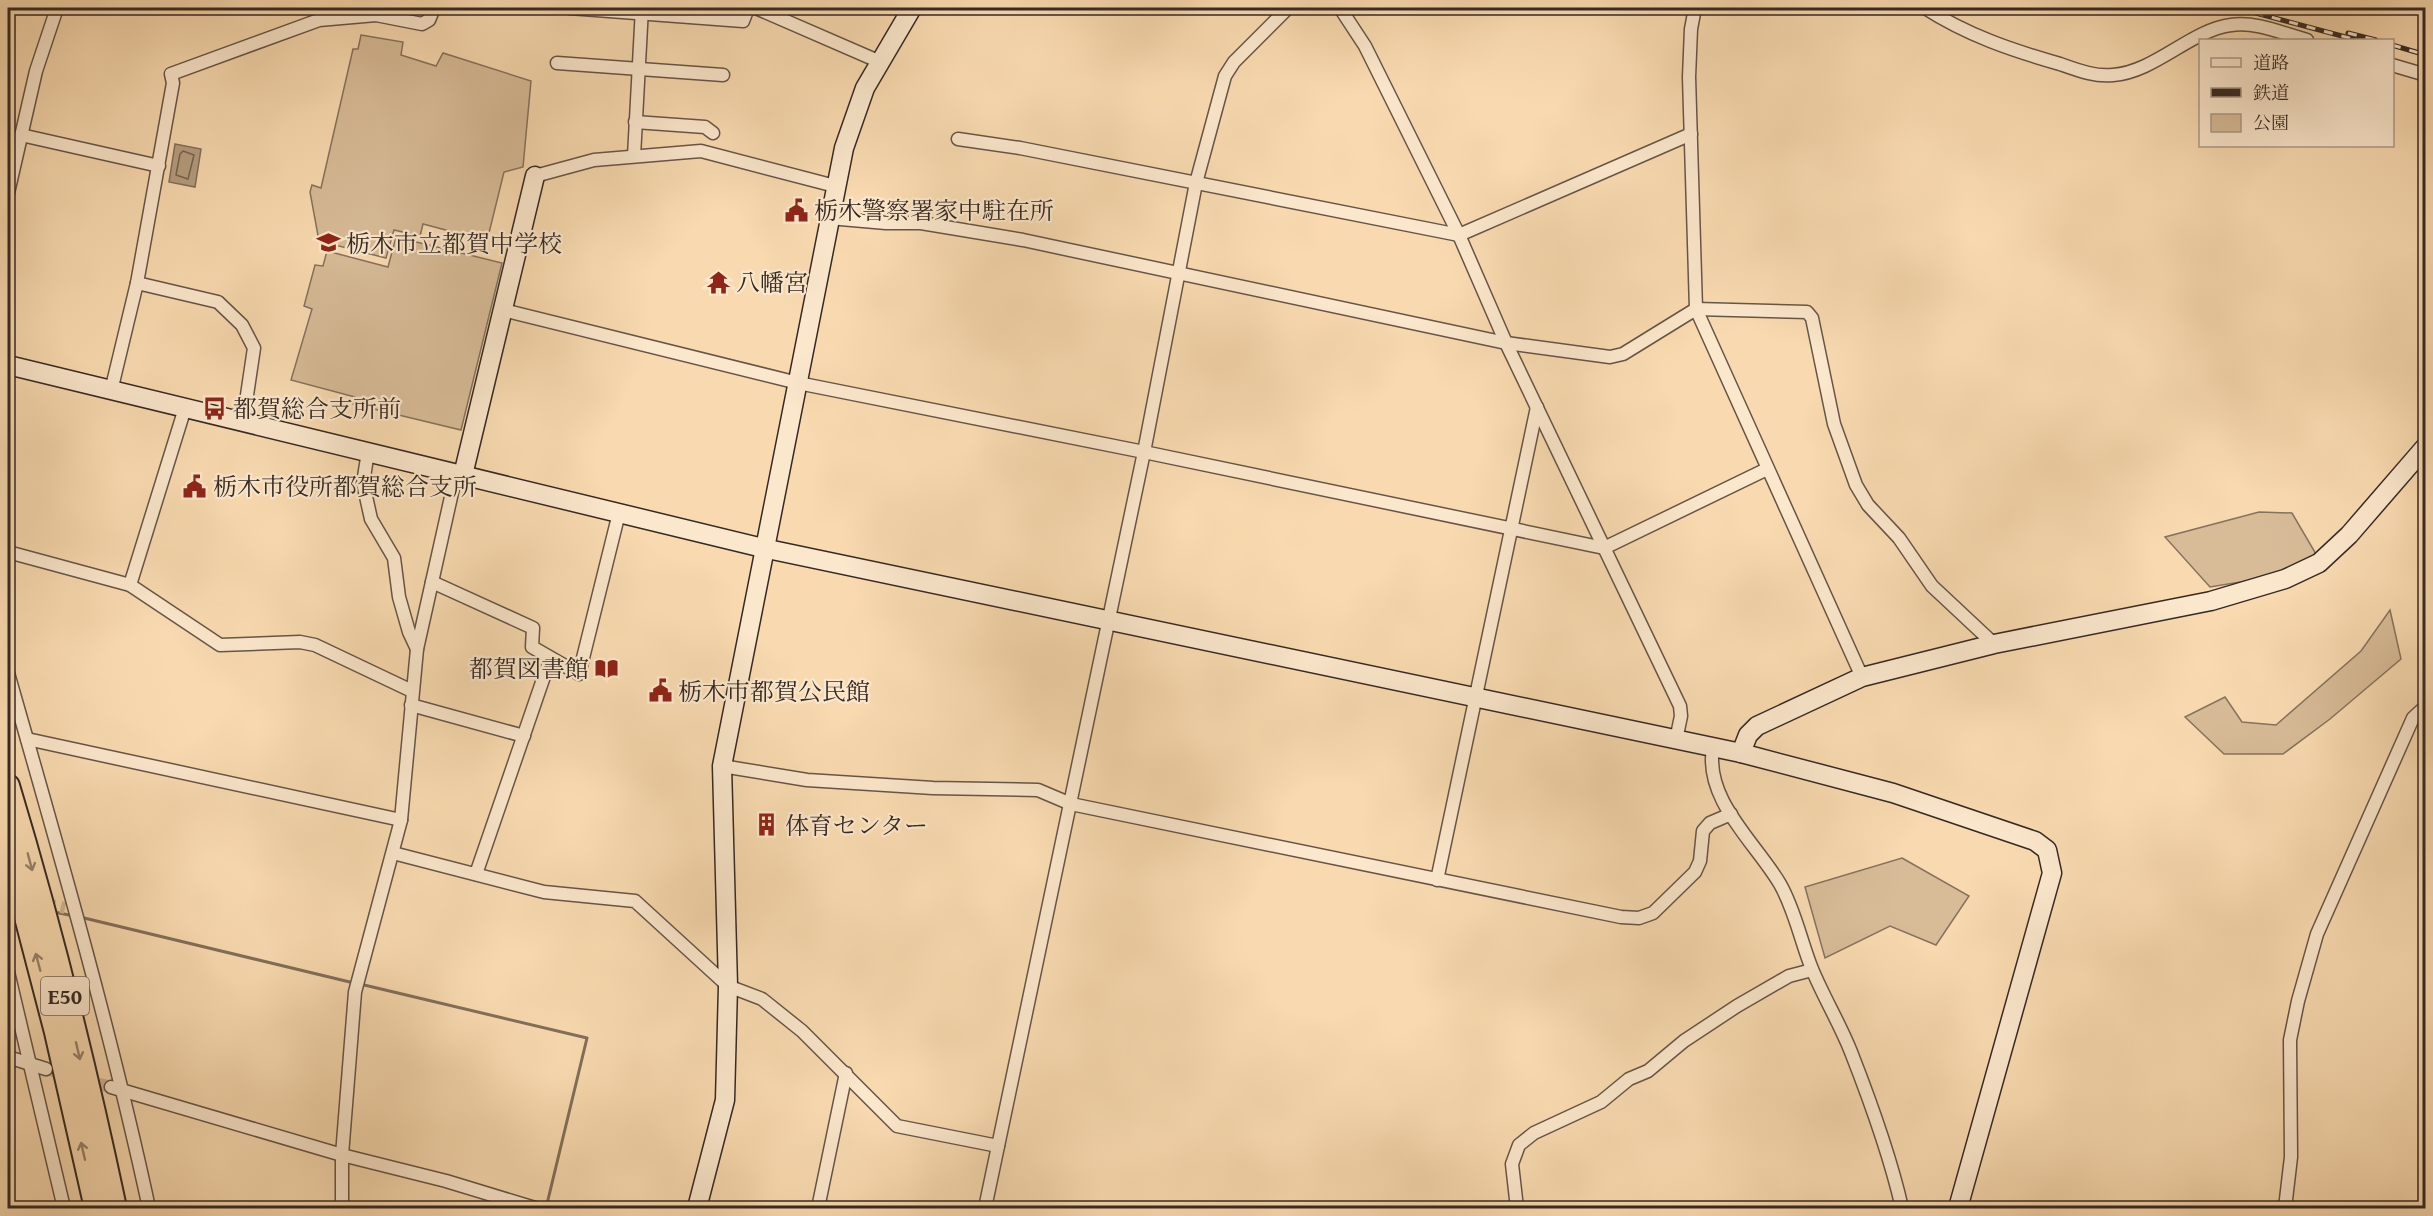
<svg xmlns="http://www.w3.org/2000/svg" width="2433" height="1216" viewBox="0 0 2433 1216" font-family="'Gentium Book Plus','Noto Serif JP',serif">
	<rect width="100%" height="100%" fill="#f9dab0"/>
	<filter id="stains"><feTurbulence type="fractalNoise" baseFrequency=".00333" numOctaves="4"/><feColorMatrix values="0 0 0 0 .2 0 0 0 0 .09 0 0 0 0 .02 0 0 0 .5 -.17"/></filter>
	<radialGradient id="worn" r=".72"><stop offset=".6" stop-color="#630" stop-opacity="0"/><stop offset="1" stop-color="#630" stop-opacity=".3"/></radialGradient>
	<!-- green -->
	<g fill="#d8bc98" stroke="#86725e" stroke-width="1.5">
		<path d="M361 35 403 42 401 55 436 66 443 53 531 81 523 167 504 172 487 241 423 224 420 236 394 230 386 258 319 241 310 192 312 185 321 188 353 49H358Z"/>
		<path d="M396 237 502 263 461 430 353 404 355 397 291 380 312 309 304 306 315 265 323 266 327 251 388 267Z"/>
		<path d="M2259 512 2292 513 2316 554 2283 575 2210 587 2165 537Z"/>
		<path d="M2390 610 2401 659 2330 719 2283 754H2224L2185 717 2225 697 2242 722 2276 725 2361 651Z"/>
		<path d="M1902 858 1969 896 1936 945 1890 926 1825 958 1805 887Z"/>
	</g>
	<!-- water -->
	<path fill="#b69e80" stroke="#826f5b" stroke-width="1.5" d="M175 144 201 149 195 187 169 182Z"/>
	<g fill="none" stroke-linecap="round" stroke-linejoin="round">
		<!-- shore -->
		<path stroke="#766452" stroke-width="1.5" d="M183 151 194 155 188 179 176 175 180 154Z"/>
		<!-- stream -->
		<g stroke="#826f5b" stroke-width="3">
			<path d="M54 912 74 916"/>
			<path d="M80 917 354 983"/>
			<path d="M360 984 587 1038 546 1208"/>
		</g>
		<!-- street-tunnel -->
		<g stroke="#d2b794" stroke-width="12" stroke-dasharray="12 6" stroke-linecap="butt">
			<path d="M8 896 65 908"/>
			<path d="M46 1069 111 1087"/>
		</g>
		<defs>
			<g id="street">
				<path d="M569 8 743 21 748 8"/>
				<path d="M756 8 878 61"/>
				<path d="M1340 8 1365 46 1459 235 1506 343 1680 706 1681 716 1676 740"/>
				<path d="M1695 8 1691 29 1689 77 1696 309 1862 677"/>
				<path d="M1925 8C1967 35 2011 50 2060 64 2077 70 2095 77 2113 75 2155 72 2191 30 2231 25 2256 21 2284 34 2307 40"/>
				<path d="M557 63 723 75"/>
				<path d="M2392 65 2426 75"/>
				<path d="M635 122 705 127 713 133"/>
				<path d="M21 135 159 166"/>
				<path d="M958 139 1020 148 1459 235 1691 134"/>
				<path d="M634 156 642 8"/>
				<path d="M535 176 594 160 701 151 835 186"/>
				<path d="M8 193 36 71 57 8"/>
				<path d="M829 218 886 223H921L1023 240 1506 343 1610 357 1623 354 1696 309 1807 312 1812 318 1834 424 1856 485 1868 505 1899 538 1932 586 1994 644"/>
				<path d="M137 283 218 302 242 325 254 348 243 422"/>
				<path d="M503 310 798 383 1144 452 1604 548 1767 469"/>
				<path d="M111 391 137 283 173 83 171 74 319 20 376 15 422 24 429 20 434 8"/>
				<path d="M368 452 363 483 371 519 394 558 399 597 409 632 417 649"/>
				<path d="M8 552 130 585 220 645 300 642 315 645 412 691"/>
				<path d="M432 582 533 628 532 647 579 674 619 513"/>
				<path d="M130 585 185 408"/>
				<path d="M8 673C59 851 110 1027 149 1208"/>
				<path d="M411 705 524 736"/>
				<path d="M27 739 401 820"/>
				<path d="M1713 748C1704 800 1756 843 1780 884 1795 910 1801 942 1812 969 1824 998 1840 1024 1851 1052 1871 1103 1890 1155 1902 1208"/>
				<path d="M722 766 807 780 933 788 1038 790 1071 804 1621 917 1639 918 1653 913 1695 872 1700 861 1703 831 1710 823 1731 814"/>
				<path d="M393 853 544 892 635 901 728 986 762 999 802 1031 897 1126 998 1146"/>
				<path d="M476 874 550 659"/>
				<path d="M1437 880 1537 407"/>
				<path d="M8 972 64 1208"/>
				<path d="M8 1057 46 1069"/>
				<path d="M111 1087 342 1155 446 1181 535 1208"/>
				<path d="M342 1208V1155L355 992 401 820 417 649 453 488 463 475"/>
				<path d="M818 1208 846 1073"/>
				<path d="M985 1208 1144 452 1196 183 1225 76 1234 62 1288 8"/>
				<path d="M1517 1208 1512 1164 1519 1145 1534 1133 1601 1102 1629 1079 1648 1071 1684 1041 1737 1006 1789 976 1812 970"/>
				<path d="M2285 1208 2291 1157 2290 1040 2298 1001 2317 934 2413 718 2426 706"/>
			</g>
			<g id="secondary">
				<path d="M8 365 763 548 1741 753 1893 793 2035 841 2047 850 2052 873 1958 1208"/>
				<path d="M463 475 535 176"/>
				<path d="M1741 753 1748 735 1757 726 1862 677 1994 644 2211 601 2285 579 2319 563 2349 535 2426 446"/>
				<path d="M697 1208 725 1100 728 986 722 766 844 148 865 88 912 8"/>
			</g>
			<g id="highway">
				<path d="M8 786C50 925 85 1066 115 1208"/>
				<path d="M8 848 56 1032 96 1208"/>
			</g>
		</defs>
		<!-- street casing -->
		<use href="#street" stroke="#665546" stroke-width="15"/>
		<!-- secondary casing -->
		<use href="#secondary" stroke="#352923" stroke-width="21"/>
		<!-- highway casing -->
		<use href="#highway" stroke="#352923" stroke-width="26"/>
		<!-- street -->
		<use href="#street" stroke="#fbe7cc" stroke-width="12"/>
		<!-- secondary -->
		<use href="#secondary" stroke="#fbe7cc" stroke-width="18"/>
		<!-- highway -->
		<use href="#highway" stroke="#f9dab0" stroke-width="22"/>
		<defs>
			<g id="rail">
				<path d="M2237 8 2357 40"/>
				<path d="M2348 33 2376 40"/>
				<path d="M2392 45 2426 55"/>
			</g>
		</defs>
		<!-- rail casing -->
		<use href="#rail" stroke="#352923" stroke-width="5"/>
		<!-- rail -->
		<use href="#rail" stroke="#fbe7cc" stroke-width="3" stroke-dasharray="9" stroke-linecap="butt"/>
	</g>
	<!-- one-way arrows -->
	<defs><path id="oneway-shaft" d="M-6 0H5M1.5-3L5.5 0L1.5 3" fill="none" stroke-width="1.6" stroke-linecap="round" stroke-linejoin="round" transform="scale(1.5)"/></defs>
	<g stroke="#97826a">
		<use href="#oneway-shaft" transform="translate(30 862) rotate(75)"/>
		<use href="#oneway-shaft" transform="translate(38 962) rotate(-105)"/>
		<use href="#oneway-shaft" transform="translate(78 1051) rotate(77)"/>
		<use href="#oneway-shaft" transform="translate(83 1151) rotate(-103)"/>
	</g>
	<!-- icons -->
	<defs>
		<symbol id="civic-bare" viewBox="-9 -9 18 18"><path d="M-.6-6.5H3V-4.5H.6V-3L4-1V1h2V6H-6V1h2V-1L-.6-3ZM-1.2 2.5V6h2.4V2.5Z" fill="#8f2418" stroke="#fbe7cc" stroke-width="2.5" paint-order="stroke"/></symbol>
		<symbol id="school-bare" viewBox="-9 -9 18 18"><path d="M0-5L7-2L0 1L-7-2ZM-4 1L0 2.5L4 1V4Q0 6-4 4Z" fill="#8f2418" stroke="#fbe7cc" stroke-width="2.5" paint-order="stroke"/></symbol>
		<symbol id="temple-bare" viewBox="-9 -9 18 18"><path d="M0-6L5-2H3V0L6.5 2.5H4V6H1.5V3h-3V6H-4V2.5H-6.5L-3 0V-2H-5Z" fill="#8f2418" stroke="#fbe7cc" stroke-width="2.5" paint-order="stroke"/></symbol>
		<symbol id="bus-bare" viewBox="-9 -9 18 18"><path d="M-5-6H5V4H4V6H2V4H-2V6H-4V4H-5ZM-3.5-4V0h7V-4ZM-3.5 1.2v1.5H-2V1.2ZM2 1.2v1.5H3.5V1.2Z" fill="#8f2418" stroke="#fbe7cc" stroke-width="2.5" paint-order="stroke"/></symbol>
		<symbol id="library-bare" viewBox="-9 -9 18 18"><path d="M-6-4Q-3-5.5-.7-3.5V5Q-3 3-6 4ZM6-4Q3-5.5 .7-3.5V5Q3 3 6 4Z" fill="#8f2418" stroke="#fbe7cc" stroke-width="2.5" paint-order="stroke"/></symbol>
		<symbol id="building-bare" viewBox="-9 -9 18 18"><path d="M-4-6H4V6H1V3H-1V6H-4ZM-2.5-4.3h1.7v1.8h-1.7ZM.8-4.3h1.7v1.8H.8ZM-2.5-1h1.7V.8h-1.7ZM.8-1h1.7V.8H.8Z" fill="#8f2418" stroke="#fbe7cc" stroke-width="2.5" paint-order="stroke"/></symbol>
	</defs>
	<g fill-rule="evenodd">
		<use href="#civic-bare" x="780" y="194" width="33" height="33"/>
		<use href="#school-bare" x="312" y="226" width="33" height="33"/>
		<use href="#temple-bare" x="702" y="266" width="33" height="33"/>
		<use href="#bus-bare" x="198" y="392" width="33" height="33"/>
		<use href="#civic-bare" x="178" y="470" width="33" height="33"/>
		<use href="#library-bare" x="590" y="652" width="33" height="33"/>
		<use href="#civic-bare" x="644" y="674" width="33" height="33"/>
		<use href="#building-bare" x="750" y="808" width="33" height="33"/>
	</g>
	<g text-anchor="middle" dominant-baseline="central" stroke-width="4.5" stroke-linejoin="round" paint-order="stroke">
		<!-- shield labels -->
		<rect fill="#fbe7cc" stroke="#706256" stroke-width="1.5" x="41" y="977" width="48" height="38" rx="4.5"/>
		<g font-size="22" font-weight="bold" fill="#352923">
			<text x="65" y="996">E50</text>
		</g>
		<!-- poi labels -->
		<g font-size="24" fill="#352923" stroke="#fbe7cc" text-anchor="start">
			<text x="814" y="210">栃木警察署家中駐在所</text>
			<text x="346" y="243">栃木市立都賀中学校</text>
			<text x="736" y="282">八幡宮</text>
			<text x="233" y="408">都賀総合支所前</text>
			<text x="213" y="486">栃木市役所都賀総合支所</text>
			<text x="589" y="668" text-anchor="end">都賀図書館</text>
			<text x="678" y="691">栃木市都賀公民館</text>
			<text x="785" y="825">体育センター</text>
		</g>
	</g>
	<!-- margin -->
	<rect width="2433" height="1216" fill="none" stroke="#f9dab0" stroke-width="30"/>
	<rect x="9" y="9" width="2415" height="1198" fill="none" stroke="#352923" stroke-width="3"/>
	<rect x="15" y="15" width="2403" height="1186" fill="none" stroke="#352923" stroke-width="1.5"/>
	<!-- legend -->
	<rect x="2199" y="39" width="195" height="108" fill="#fbe7cc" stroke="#ac9b88" stroke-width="1.5"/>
	<rect x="2211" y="58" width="30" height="9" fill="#fbe7cc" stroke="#ac9b88" stroke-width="1.5"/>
	<text x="2253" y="69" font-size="18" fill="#352923">道路</text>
	<rect x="2211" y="88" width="30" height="9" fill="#352923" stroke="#ac9b88" stroke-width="1.5"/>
	<text x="2253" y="99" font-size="18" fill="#352923">鉄道</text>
	<rect x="2211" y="114" width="30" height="18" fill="#d8bc98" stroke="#ac9b88" stroke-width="1.5"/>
	<text x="2253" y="129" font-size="18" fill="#352923">公園</text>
	<rect width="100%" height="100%" filter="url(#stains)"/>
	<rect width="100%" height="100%" fill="url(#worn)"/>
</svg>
